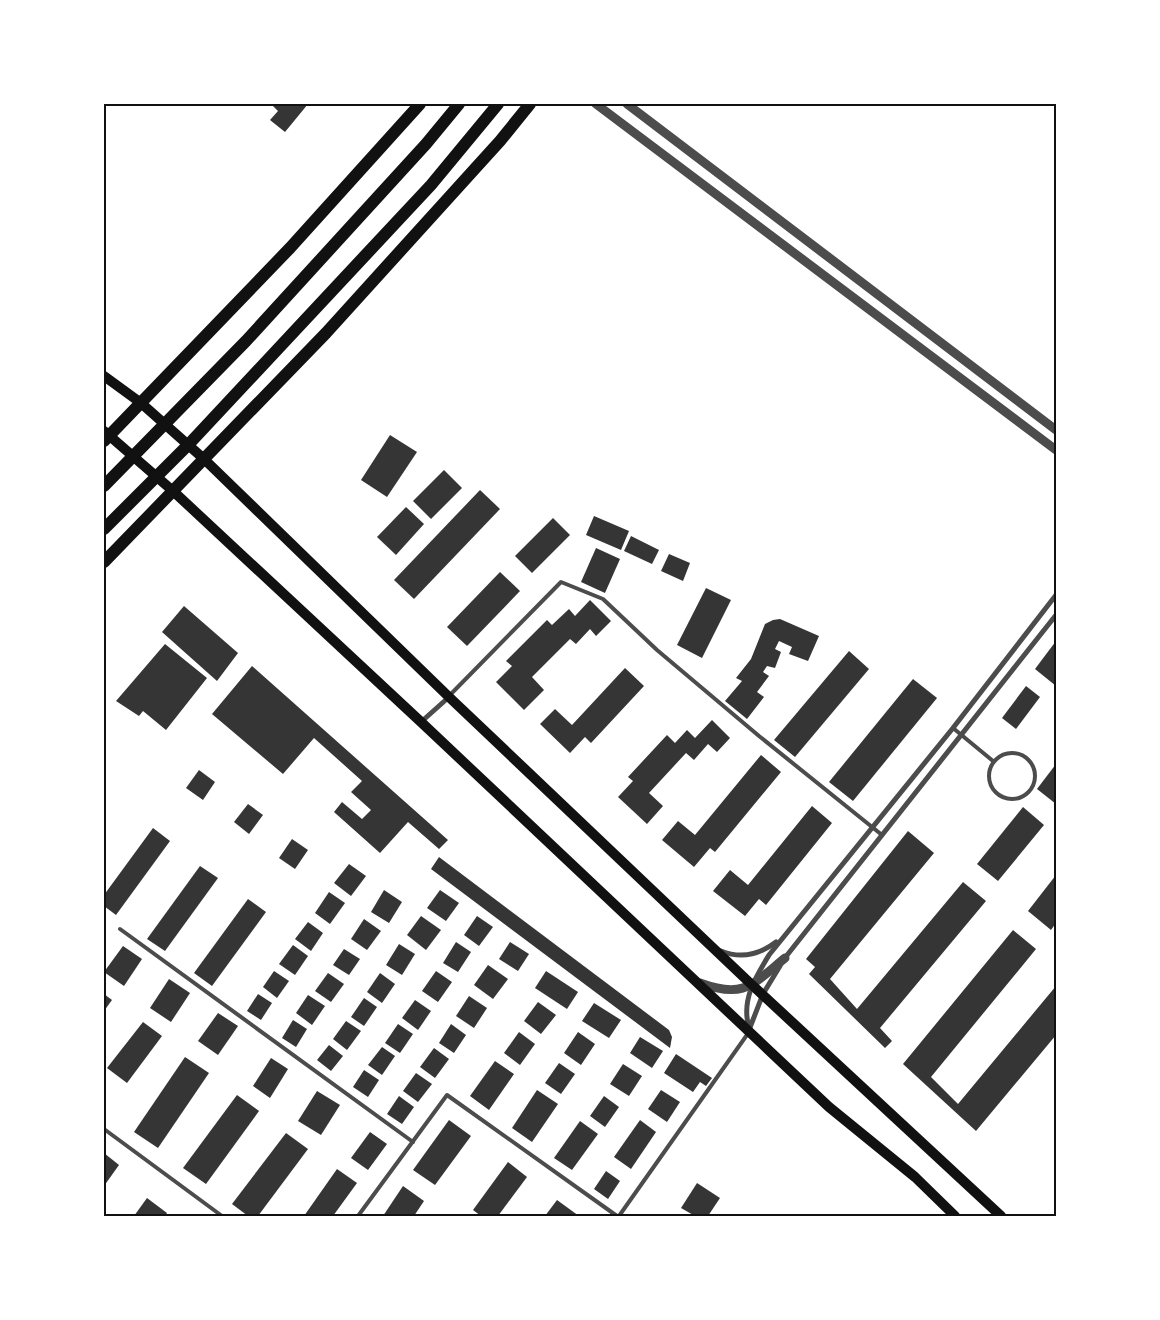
<svg xmlns="http://www.w3.org/2000/svg" width="1160" height="1320" viewBox="0 0 1160 1320" font-family="Merriweather,serif">
	<rect width="100%" height="100%" fill="#fff"/>
	<!-- building -->
	<g fill="#353535">
		<path d="M272 104H308L285 132 270 120 278 111 272 105Z"/>
		<path d="M390 435 417 452 387 497 361 480Z"/>
		<path d="M444 470 462 488 431 519 413 501Z"/>
		<path d="M480 490 500 509 414 599 394 580Z"/>
		<path d="M406 507 424 524 396 555 377 537Z"/>
		<path d="M594 516 629 531 621 550 586 535Z"/>
		<path d="M553 518 570 535 532 573 515 556Z"/>
		<path d="M631 536 659 550 652 564 624 551Z"/>
		<path d="M596 548 620 559 605 593 581 582Z"/>
		<path d="M669 554 690 563 683 581 661 571Z"/>
		<path d="M500 572 520 591 467 646 447 627Z"/>
		<path d="M706 588 731 600 702 658 677 645Z"/>
		<path d="M590 600 611 621 596 636 590 629 576 644 570 639 532 677 544 690 524 710 496 682 512 666 506 661 547 620 552 625 569 609 575 616Z"/>
		<path d="M184 606 238 653 217 681 162 632Z"/>
		<path d="M780 619 819 636 808 661 789 654 792 647 779 641 775 649 781 652 775 668 767 666 763 672 769 676 757 692 764 697 747 719 725 701 742 681 736 678 751 659 765 624 773 620Z"/>
		<path d="M1056 641V686L1035 669Z"/>
		<path d="M165 644 207 678 166 730 143 711 139 716 116 701Z"/>
		<path d="M849 651 869 669 795 757 774 740Z"/>
		<path d="M252 666 448 840 439 849 408 822 380 853 334 812 342 802 362 819 371 810 351 792 362 781 314 738 283 774 212 714Z"/>
		<path d="M625 668 644 686 591 743 585 737 570 753 540 724 555 709 572 725Z"/>
		<path d="M913 679 937 698 853 801 829 782Z"/>
		<path d="M1026 686 1040 697 1016 729 1002 718Z"/>
		<path d="M712 720 730 738 717 752 708 744 694 760 686 753 649 793 663 806 647 824 618 797 633 781 628 777 667 735 675 743 687 730 695 738Z"/>
		<path d="M761 755 781 772 715 852 710 848 694 867 662 840 678 821 695 835Z"/>
		<path d="M1056 764V804L1037 789Z"/>
		<path d="M199 770 215 782 203 800 186 788Z"/>
		<path d="M248 804 263 815 249 834 234 822Z"/>
		<path d="M812 806 832 823 766 905 759 899 745 916 713 891 730 870 748 885Z"/>
		<path d="M1023 807 1044 825 998 881 977 864Z"/>
		<path d="M153 828 170 841 116 915 104 906V895Z"/>
		<path d="M908 831 934 853 830 979 857 1009 963 882 986 901 880 1028 892 1041 885 1048 809 974 815 967 806 959Z"/>
		<path d="M292 839 308 850 295 869 279 858Z"/>
		<path d="M439 857 669 1030 672 1037 670 1048 431 869Z"/>
		<path d="M349 864 366 876 351 896 334 883Z"/>
		<path d="M200 866 218 878 165 951 147 939Z"/>
		<path d="M1056 875V923L1051 930 1028 911Z"/>
		<path d="M384 890 402 902 389 923 371 912Z"/>
		<path d="M440 890 459 903 446 921 427 908Z"/>
		<path d="M329 892 345 903 330 924 315 913Z"/>
		<path d="M248 899 266 912 212 986 194 973Z"/>
		<path d="M421 916 441 930 426 950 407 935Z"/>
		<path d="M477 916 493 927 479 946 464 935Z"/>
		<path d="M364 919 381 931 367 950 351 939Z"/>
		<path d="M308 922 323 933 311 951 295 939Z"/>
		<path d="M1013 930 1036 949 931 1077 958 1104 1056 986V1035L976 1131 903 1064Z"/>
		<path d="M456 942 471 952 458 972 443 963Z"/>
		<path d="M510 942 529 954 518 971 499 959Z"/>
		<path d="M399 944 415 954 402 975 386 965Z"/>
		<path d="M293 945 308 956 295 975 279 964Z"/>
		<path d="M123 946 142 959 124 986 104 972Z"/>
		<path d="M344 949 360 959 349 975 333 965Z"/>
		<path d="M488 965 508 979 493 999 474 985Z"/>
		<path d="M274 971 289 981 277 998 263 987Z"/>
		<path d="M436 971 452 982 438 1002 422 991Z"/>
		<path d="M546 971 578 992 567 1009 535 988Z"/>
		<path d="M328 973 344 984 331 1002 315 991Z"/>
		<path d="M380 973 395 984 382 1003 367 992Z"/>
		<path d="M169 979 190 993 171 1022 150 1008Z"/>
		<path d="M104 994 112 1000 104 1011Z"/>
		<path d="M258 994 272 1003 261 1020 247 1011Z"/>
		<path d="M308 995 325 1006 312 1025 296 1013Z"/>
		<path d="M469 996 487 1008 474 1028 456 1016Z"/>
		<path d="M364 998 377 1007 364 1026 351 1017Z"/>
		<path d="M415 1000 431 1011 418 1030 402 1018Z"/>
		<path d="M538 1002 556 1015 541 1034 524 1021Z"/>
		<path d="M594 1003 621 1020 609 1038 582 1021Z"/>
		<path d="M218 1013 238 1026 218 1055 198 1041Z"/>
		<path d="M293 1020 307 1029 296 1047 282 1038Z"/>
		<path d="M346 1021 361 1031 347 1050 333 1039Z"/>
		<path d="M143 1022 162 1036 127 1083 107 1068Z"/>
		<path d="M398 1024 413 1034 400 1053 385 1043Z"/>
		<path d="M451 1024 466 1035 454 1053 439 1043Z"/>
		<path d="M519 1032 535 1044 520 1065 504 1053Z"/>
		<path d="M578 1032 595 1044 581 1065 564 1053Z"/>
		<path d="M640 1037 663 1051 652 1068 630 1053Z"/>
		<path d="M329 1045 343 1056 331 1071 317 1060Z"/>
		<path d="M382 1047 395 1056 382 1075 368 1065Z"/>
		<path d="M434 1048 449 1059 435 1078 420 1067Z"/>
		<path d="M676 1054 712 1078 706 1086 700 1082 693 1092 664 1073Z"/>
		<path d="M185 1057 209 1073 158 1148 134 1132Z"/>
		<path d="M271 1058 288 1069 270 1098 253 1086Z"/>
		<path d="M495 1061 514 1074 489 1110 470 1096Z"/>
		<path d="M559 1063 575 1074 561 1094 545 1083Z"/>
		<path d="M623 1064 642 1076 629 1096 610 1084Z"/>
		<path d="M364 1070 379 1080 368 1097 353 1087Z"/>
		<path d="M416 1073 432 1084 418 1102 403 1091Z"/>
		<path d="M537 1090 558 1104 532 1142 512 1128Z"/>
		<path d="M661 1090 680 1102 667 1122 648 1109Z"/>
		<path d="M317 1091 340 1105 321 1135 298 1121Z"/>
		<path d="M237 1095 259 1111 206 1184 183 1168Z"/>
		<path d="M399 1096 414 1107 402 1124 387 1114Z"/>
		<path d="M604 1096 619 1107 605 1127 590 1116Z"/>
		<path d="M449 1120 471 1136 435 1185 413 1170Z"/>
		<path d="M640 1120 656 1132 631 1169 614 1157Z"/>
		<path d="M580 1121 598 1134 572 1170 554 1158Z"/>
		<path d="M370 1132 387 1144 368 1170 351 1158Z"/>
		<path d="M286 1133 308 1149 258 1216H248L232 1204Z"/>
		<path d="M104 1153 119 1165 104 1186Z"/>
		<path d="M508 1162 527 1177 498 1216H481L473 1210Z"/>
		<path d="M337 1169 357 1183 333 1216H304Z"/>
		<path d="M606 1171 620 1181 608 1199 594 1189Z"/>
		<path d="M697 1183 720 1198 708 1216H695L681 1208Z"/>
		<path d="M403 1186 424 1201 414 1216H383Z"/>
		<path d="M147 1198 167 1213 165 1216H134Z"/>
		<path d="M557 1200 579 1216H545Z"/>
	</g>
	<g fill="none" stroke-linecap="round" stroke-linejoin="round">
		<!-- service -->
		<g stroke="#4c4c4c" stroke-width="4">
			<path d="M449 696 561 582 603 599 657 650 759 736 882 835"/>
			<path d="M953 728 993 761"/>
			<circle cx="1012" cy="776" r="23"/>
			<path d="M120 929 413 1142"/>
			<path d="M104 1129 222 1216"/>
			<path d="M358 1216 447 1095 617 1216"/>
			<path d="M619 1216 749 1032"/>
		</g>
		<!-- minor -->
		<g stroke="#4c4c4c" stroke-width="5">
			<path d="M421 722 449 697"/>
			<path d="M721 951C741 959 759 955 776 942"/>
			<path d="M784 959 1056 615"/>
			<path d="M749 1028C741 1000 755 978 769 955L953 728 1056 595"/>
			<path d="M749 1030 763 994 780 966"/>
		</g>
		<!-- tertiary -->
		<g stroke="#4c4c4c" stroke-width="9">
			<path d="M596 104 1056 450"/>
			<path d="M627 104 1056 430"/>
			<path d="M700 983C744 999 752 985 785 958"/>
		</g>
		<!-- secondary -->
		<g stroke="#111" stroke-width="10">
			<path d="M104 376 141 403 204 459 449 697 751 984 1001 1216"/>
			<path d="M104 431 173 491 421 722 829 1107 915 1177 955 1216"/>
		</g>
		<!-- primary -->
		<g stroke="#111" stroke-width="12">
			<path d="M104 441 290 248 420 104"/>
			<path d="M104 486 246 341 426 144 459 104"/>
			<path d="M104 529 189 444 431 185 498 104"/>
			<path d="M104 562 326 333 500 141 530 104"/>
		</g>
	</g>
	<!-- border -->
	<rect width="1160" height="1320" fill="none" stroke="#ffffff" stroke-width="210"/>
	<rect x="105" y="105" width="950" height="1110" fill="none" stroke="#111" stroke-width="2"/>
</svg>
